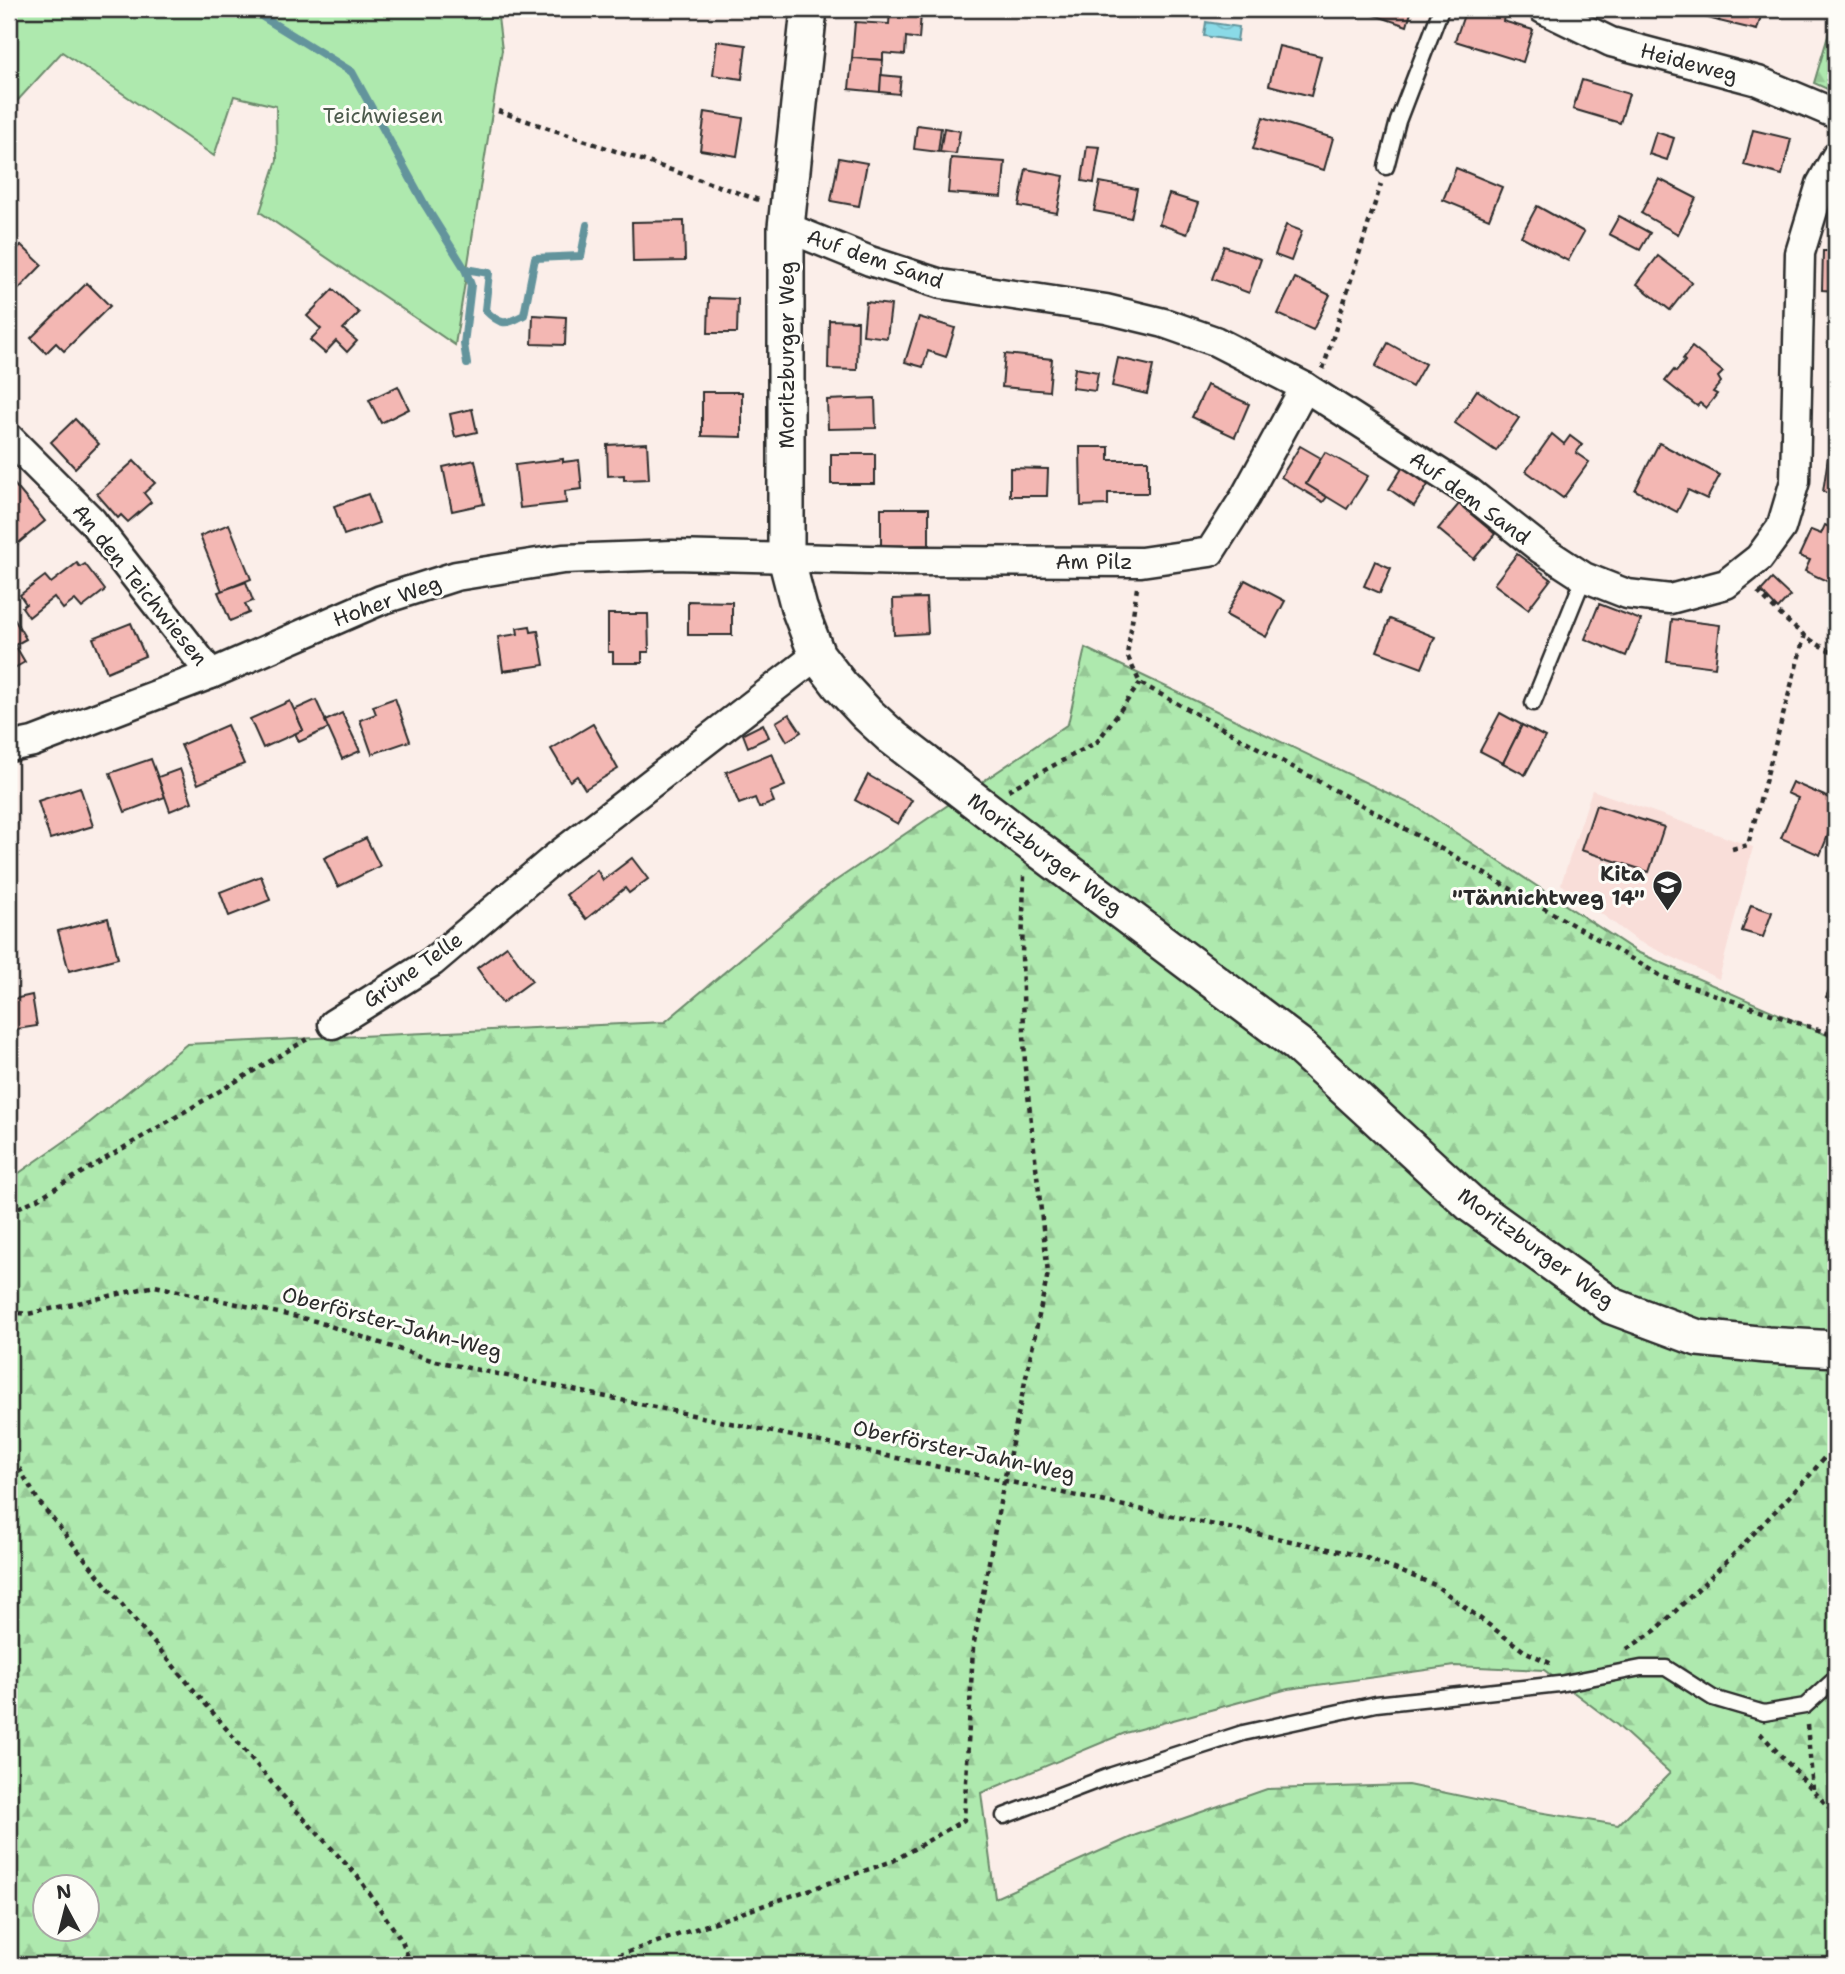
<svg xmlns="http://www.w3.org/2000/svg" width="1845" height="1974" viewBox="0 0 1845 1974" font-family="'Shantell Sans',sans-serif">
	<defs>
		<pattern id="forest-firs" width="22" height="20" patternUnits="userSpaceOnUse" patternTransform="scale(1.75)"><rect width="22" height="20" fill="#aee9ae"/><path d="M5 1l3.5 6h-7zM16 11l3.5 6h-7z" fill="#96c896"/></pattern>
		<pattern id="water-waves" width="16" height="10" patternUnits="userSpaceOnUse" patternTransform="scale(1.75)"><rect width="16" height="10" fill="#8adae7"/><path d="M0 5q4-4 8 0t8 0" fill="none" stroke="#77bbc6"/></pattern>
	</defs>
	<rect width="100%" height="100%" fill="#fbeee9"/>
	<filter id="ink" filterUnits="userSpaceOnUse"><feTurbulence type="fractalNoise" baseFrequency=".0143" numOctaves="2"/><feDisplacementMap in="SourceGraphic" scale="14" xChannelSelector="R" yChannelSelector="G"/><feConvolveMatrix kernelMatrix="1 2 1 2 8 2 1 2 1" color-interpolation-filters="sRGB"/></filter>
	<g filter="url(#ink)">
		<!-- built -->
		<path fill="#f9ded9" d="M1592 790 1753 847 1719 979 1638 941 1561 884Z"/>
		<!-- forest -->
		<g fill="url(#forest-firs)" stroke="#6c8a6c" stroke-width="2" fill-rule="evenodd">
			<path d="M1836 9V93L1814 83Z"/>
			<path d="M1085 648 1415 806 1637 952 1836 1039V1965H9V1180L78 1132 187 1044 665 1022 825 888 1068 724ZM1455 1666 1544 1670 1617 1725 1670 1773 1618 1825 1538 1812 1408 1785 1267 1789 1136 1835 995 1898 981 1793 1125 1733 1288 1689ZM46 1886H88V1928H46Z"/>
		</g>
		<!-- park -->
		<path fill="#aee9ae" stroke="#6c8a6c" stroke-width="2" d="M9 9H497L502 50 455 345 260 212 277 160 276 106 234 96 214 156 62 52 9 110Z"/>
		<!-- water -->
		<path fill="url(#water-waves)" stroke="#64949c" stroke-width="2" d="M1206 22 1239 27 1237 41 1204 36Z"/>
		<g fill="none" stroke-linecap="round" stroke-linejoin="round">
			<!-- stream -->
			<g stroke="#64949c" stroke-width="8">
				<path d="M250 9 352 72 425 205 465 269 471 285 464 344 467 364"/>
				<path d="M465 269 489 273 485 310C501 326 505 325 524 315L535 258 581 256 587 225"/>
			</g>
		</g>
		<!-- building -->
		<g fill="#f3b7b3" stroke="#2b2b2b" stroke-width="2">
			<path d="M1362 9H1412L1407 26 1362 11Z"/>
			<path d="M1466 9H1495L1505 12 1503 21 1533 30 1523 62 1455 41Z"/>
			<path d="M1682 9H1722L1719 21 1682 11Z"/>
			<path d="M1722 9H1763L1757 30 1719 21Z"/>
			<path d="M890 11 921 14 919 39 906 37 905 55 883 53V60L852 58 855 22 889 24Z"/>
			<path d="M717 41 746 45 742 79 713 75Z"/>
			<path d="M1279 46 1321 56 1311 96 1269 85Z"/>
			<path d="M852 58 883 60 880 92 849 89Z"/>
			<path d="M881 75 901 77 899 94 880 92Z"/>
			<path d="M1582 80 1629 94 1620 123 1573 109Z"/>
			<path d="M705 112 743 118 737 156 700 150Z"/>
			<path d="M1263 117 1333 138 1324 170 1253 149Z"/>
			<path d="M917 125 941 128 938 152 914 149Z"/>
			<path d="M944 128 960 131 956 154 940 152Z"/>
			<path d="M1753 130 1791 139 1782 175 1744 165Z"/>
			<path d="M1656 132 1674 138 1667 160 1649 154Z"/>
			<path d="M1087 146 1100 147 1094 183 1082 181Z"/>
			<path d="M839 158 867 163 859 206 831 201Z"/>
			<path d="M951 158 1005 162 1002 197 948 193Z"/>
			<path d="M1456 168 1502 187 1489 219 1443 200Z"/>
			<path d="M1026 169 1064 176 1057 213 1019 206Z"/>
			<path d="M1659 179 1696 198 1678 234 1641 213Z"/>
			<path d="M1100 182 1137 189 1131 218 1094 211Z"/>
			<path d="M1169 194 1198 203 1187 234 1159 224Z"/>
			<path d="M1537 206 1584 232 1568 261 1521 236Z"/>
			<path d="M1619 216 1650 233 1640 250 1609 234Z"/>
			<path d="M684 221 685 261 633 262 632 222Z"/>
			<path d="M1286 225 1302 231 1291 261 1275 255Z"/>
			<path d="M21 245 42 265 13 295 9 290V258Z"/>
			<path d="M1224 246 1261 259 1249 293 1212 279Z"/>
			<path d="M1823 251H1836V291L1822 290Z"/>
			<path d="M1658 256 1692 282 1670 310 1637 284Z"/>
			<path d="M1295 278 1330 295 1313 330 1278 314Z"/>
			<path d="M87 283 110 306 64 351 56 343 46 353 31 338Z"/>
			<path d="M333 289 359 313 343 329 357 341 347 352 336 341 325 353 310 340 321 329 307 316Z"/>
			<path d="M709 298 738 299 737 333H708Z"/>
			<path d="M866 302 891 305 887 338 863 335Z"/>
			<path d="M533 315 566 317 565 345 532 344Z"/>
			<path d="M919 317 955 328 946 357 928 351 923 367 905 362Z"/>
			<path d="M829 320 858 321 857 370 828 369Z"/>
			<path d="M1388 343 1425 364 1412 387 1375 367Z"/>
			<path d="M1692 347 1723 372 1718 377 1721 382 1713 392 1717 394 1706 408 1700 403 1697 406 1665 381 1674 370 1676 372 1685 361 1683 359Z"/>
			<path d="M1005 354 1052 359 1049 391 1002 387Z"/>
			<path d="M1118 358 1153 366 1147 394 1112 386Z"/>
			<path d="M1075 368 1098 372 1095 391 1072 388Z"/>
			<path d="M1207 385 1249 404 1235 437 1192 417Z"/>
			<path d="M398 386 409 409 381 423 369 400Z"/>
			<path d="M1477 390 1519 418 1496 451 1455 423Z"/>
			<path d="M702 392H742V437L702 436Z"/>
			<path d="M875 398 876 428 828 429 827 400Z"/>
			<path d="M472 409 477 432 455 437 450 414Z"/>
			<path d="M75 419 99 444 75 468 51 442Z"/>
			<path d="M1552 434 1564 444 1570 436 1582 445 1576 453 1589 462 1563 498 1526 471Z"/>
			<path d="M647 443 649 479 624 480V475L608 476 607 445Z"/>
			<path d="M1659 443 1720 475 1707 499 1688 490 1677 512 1635 490Z"/>
			<path d="M1300 446 1321 458 1306 484 1327 497 1323 502 1281 477Z"/>
			<path d="M1080 447H1109V460H1148V493H1108V505L1081 506Z"/>
			<path d="M1829 451 1836 452V494L1823 492Z"/>
			<path d="M1325 452 1368 476 1347 509 1306 484Z"/>
			<rect x="831" y="454" width="44" height="30"/>
			<path d="M563 459V462L579 460 582 489 565 491 566 503 520 508 515 465Z"/>
			<path d="M475 460 484 504 452 511 443 467Z"/>
			<path d="M134 461 155 483 144 493 151 502 128 522 121 515 118 518 97 494Z"/>
			<path d="M1403 467 1428 485 1414 506 1389 489Z"/>
			<path d="M1010 468 1048 469 1047 496H1010Z"/>
			<path d="M14 484 45 521 16 545 9 536V489Z"/>
			<path d="M368 494 379 523 344 535 334 506Z"/>
			<path d="M1459 504 1495 534 1474 559 1438 529Z"/>
			<path d="M881 508H929V545L881 546Z"/>
			<path d="M229 524 251 579 222 591 200 536Z"/>
			<path d="M1825 525 1836 530V576L1833 584 1805 571 1810 560 1799 556 1811 530 1821 534Z"/>
			<path d="M1517 554 1551 579 1528 609 1494 584Z"/>
			<path d="M1375 561 1391 568 1380 593 1364 586Z"/>
			<path d="M77 563 80 567 85 564 105 590 82 608 75 600 63 609 54 597 29 617 22 607 26 604 20 595 45 576 51 583Z"/>
			<path d="M1772 579 1790 596 1778 609 1761 591Z"/>
			<path d="M1245 580 1285 601 1266 637 1226 615Z"/>
			<path d="M246 582 253 601 245 604 249 613 230 621 218 592Z"/>
			<path d="M926 598 928 633 894 635 893 599Z"/>
			<path d="M688 601 732 602V635H688Z"/>
			<path d="M1599 604 1641 620 1626 656 1585 639Z"/>
			<path d="M608 614H648L649 652H642V663H613V652H608Z"/>
			<path d="M13 617 26 639 15 645 25 662 9 671V619Z"/>
			<path d="M1390 619 1435 637 1422 668 1377 651Z"/>
			<path d="M1672 619 1720 625 1715 667 1667 661Z"/>
			<path d="M131 623 145 656 107 672 93 638Z"/>
			<path d="M530 626 531 632 538 631 544 665 503 671 498 637 518 634 517 628Z"/>
			<path d="M395 698 410 741 372 754 360 720 376 714 373 706Z"/>
			<path d="M316 700 329 728 299 742 295 733 303 730 294 710Z"/>
			<path d="M290 701 303 730 263 748 250 719Z"/>
			<path d="M342 713 360 751 342 759 325 721Z"/>
			<path d="M1500 713 1522 725 1503 763 1480 751Z"/>
			<path d="M789 714 801 732 787 741 776 722Z"/>
			<path d="M593 724 618 769 585 789 577 776 570 781 551 749Z"/>
			<path d="M763 724 769 737 748 747 743 734Z"/>
			<path d="M227 725 244 764 198 784 181 745Z"/>
			<path d="M1522 725 1545 737 1525 775 1503 763Z"/>
			<path d="M772 753 785 786 770 792 774 802 759 808 755 798 739 804 726 772Z"/>
			<path d="M151 759 165 797 125 812 110 773Z"/>
			<path d="M180 769 192 802 170 811 158 777Z"/>
			<path d="M868 775 912 800 898 824 855 800Z"/>
			<path d="M1792 782 1836 801V816L1820 855 1781 838 1798 798 1787 793Z"/>
			<path d="M80 787 93 826 50 839 38 801Z"/>
			<path d="M1596 805 1664 827 1649 872 1581 850Z"/>
			<path d="M366 838 380 866 338 887 324 858Z"/>
			<path d="M632 858 648 879 629 893 625 888 586 919 566 895 597 870 603 880Z"/>
			<path d="M261 876 270 900 229 916 220 892Z"/>
			<path d="M1751 905 1772 912 1763 937 1742 931Z"/>
			<path d="M108 918 118 958 69 971 58 931Z"/>
			<path d="M507 946 532 981 502 1003 477 968Z"/>
			<path d="M1836 975V1002L1826 997Z"/>
			<path d="M32 995 37 1026 10 1030 9 1000Z"/>
			<path d="M9 1110 16 1141 9 1142Z"/>
		</g>
		<g fill="none" stroke-linecap="round" stroke-linejoin="round">
			<defs>
				<g id="service">
					<path d="M1386 167 1398 121 1441 9"/>
					<path d="M1533 703 1584 577"/>
					<path d="M1004 1816 1112 1775 1243 1733 1376 1704 1559 1684 1641 1668H1666L1713 1698 1764 1713 1805 1706 1836 1678"/>
				</g>
				<g id="minor">
					<path d="M1543 9 1611 42 1758 81 1836 114"/>
					<path d="M786 227 870 261 941 284 1106 309 1164 323 1215 341 1305 387 1469 492 1541 549 1584 577 1627 594 1670 599 1726 584 1759 558 1781 528 1795 481 1800 253 1821 184 1836 157"/>
					<path d="M9 438 92 521 211 674"/>
					<path d="M9 747 33 742 211 674 381 600 456 576 563 559 673 555 907 561 1141 562 1210 552 1245 497 1305 387"/>
					<path d="M333 1024 432 962 556 857 817 655"/>
				</g>
				<path id="tertiary" d="M809 9 786 227V558L799 608 817 655 840 685 867 714 892 737 1026 840 1297 1044 1473 1206 1612 1306 1698 1338 1767 1345 1836 1349"/>
			</defs>
			<!-- service casing -->
			<use href="#service" stroke="#2b2b2b" stroke-width="19"/>
			<!-- minor casing -->
			<use href="#minor" stroke="#2b2b2b" stroke-width="33"/>
			<!-- tertiary casing -->
			<use href="#tertiary" stroke="#2b2b2b" stroke-width="40"/>
			<!-- path -->
			<g stroke="#2b2b2b" stroke-width="4.5" stroke-dasharray="5 5" stroke-linecap="butt">
				<path d="M498 111 759 200"/>
				<path d="M1323 369 1381 184"/>
				<path d="M1137 588 1127 655 1140 683 1447 852 1663 977 1836 1036"/>
				<path d="M1758 592C1780 615 1806 642 1836 653"/>
				<path d="M1008 790 1097 742 1140 683"/>
				<path d="M1732 849 1748 845 1805 634"/>
				<path d="M9 1212 37 1199 311 1037"/>
				<path d="M9 1312 28 1314 155 1286 315 1321 431 1360 1362 1556 1435 1585 1524 1651 1554 1665"/>
				<path d="M9 1451 39 1502 123 1606 283 1796 358 1877 402 1941 411 1965"/>
				<path d="M1627 1649 1656 1630 1729 1559 1810 1475 1836 1443"/>
				<path d="M1807 1725 1813 1789"/>
				<path d="M1760 1733 1836 1815"/>
				<path d="M590 1965 893 1861 964 1820 973 1648 1004 1481 1048 1273 1025 1068 1022 955 1024 876"/>
			</g>
			<!-- service -->
			<use href="#service" stroke="#fdfcf7" stroke-width="14"/>
			<!-- minor -->
			<use href="#minor" stroke="#fdfcf7" stroke-width="28"/>
			<!-- tertiary -->
			<use href="#tertiary" stroke="#fdfcf7" stroke-width="35"/>
		</g>
	</g>
	<!-- icons -->
	<defs>
		<symbol id="school-pin" viewBox="-11 -11 22 30"><path d="M0 17L-7.5 6A9.5 9.5 0 1 1 7.5 6Z" fill="#2b2b2b" stroke="#fdfcf7"/><path d="M0-5L7-2L0 1L-7-2ZM-4 1L0 2.5L4 1V4Q0 6-4 4Z" fill="#fff"/></symbol>
	</defs>
	<g fill-rule="evenodd">
		<use href="#school-pin" x="1650" y="868" width="35" height="47"/>
	</g>
	<g text-anchor="middle" dominant-baseline="central" stroke-width="6" stroke-linejoin="round" paint-order="stroke">
		<!-- street labels -->
		<g font-size="21" fill="#2b2b2b" stroke="#fdfcf7">
			<text transform="translate(1689 63) rotate(15)">Heideweg</text>
			<text transform="translate(875 259) rotate(19)">Auf dem Sand</text>
			<text transform="translate(787 355) rotate(-90)">Moritzburger Weg</text>
			<text transform="translate(1470 498) rotate(36)">Auf dem Sand</text>
			<text x="1094" y="562">Am Pilz</text>
			<text transform="translate(140 585) rotate(51)">An den Teichwiesen</text>
			<text transform="translate(387 601) rotate(-20)">Hoher Weg</text>
			<text transform="translate(1045 854) rotate(37)">Moritzburger Weg</text>
			<text transform="translate(413 970) rotate(-35)">Grüne Telle</text>
			<text transform="translate(1536 1248) rotate(36)">Moritzburger Weg</text>
			<text transform="translate(392 1323) rotate(15)">Oberförster-Jahn-Weg</text>
			<text transform="translate(964 1451) rotate(12)">Oberförster-Jahn-Weg</text>
		</g>
		<!-- park labels -->
		<g font-size="21" fill="#4c5a4c" stroke="#fdfcf7">
			<text x="383" y="116">Teichwiesen</text>
		</g>
		<!-- poi labels -->
		<g font-size="21" font-weight="bold" fill="#2b2b2b" stroke="#fdfcf7" text-anchor="end">
			<text x="1645" y="874">Kita<tspan x="1645" dy="24">"Tännichtweg 14"</tspan></text>
		</g>
	</g>
	<!-- margin -->
	<rect width="1845" height="1974" fill="none" stroke="#fdfcf7" stroke-width="35"/>
	<rect x="18" y="18" width="1810" height="1939" fill="none" stroke="#2b2b2b" stroke-width="2.5" filter="url(#ink)"/>
	<!-- north arrow -->
	<g transform="translate(66 1908) rotate(353)"><circle r="33" fill="#fdfcf7" stroke="#a9a8a5" stroke-width="2"/>
	<path d="M0-5L12 26L0 18L-12 26Z" fill="#2b2b2b"/>
	<text y="-10" font-size="19" font-weight="bold" text-anchor="middle" fill="#2b2b2b">N</text>
	</g>
</svg>
